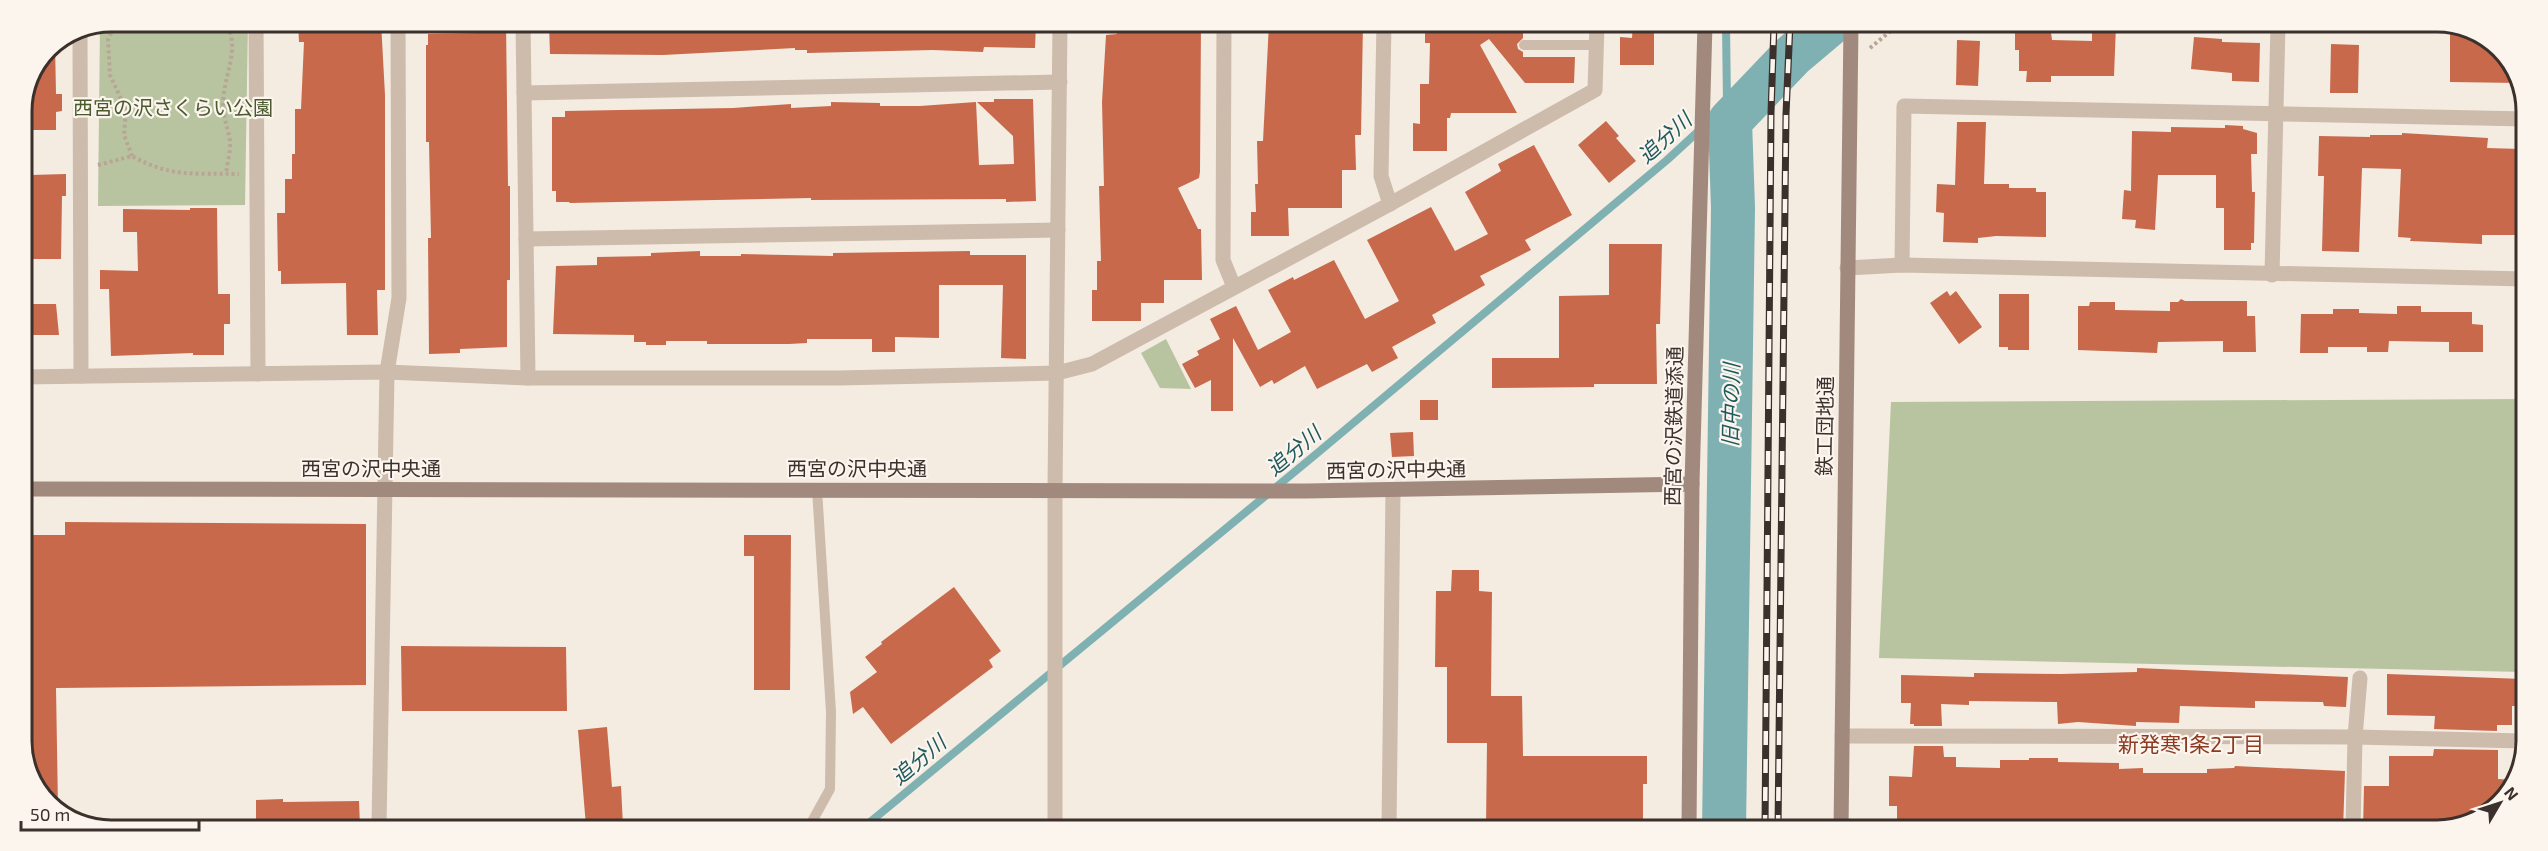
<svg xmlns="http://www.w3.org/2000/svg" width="2548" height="851" viewBox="0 0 2548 851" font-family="'Exo 2','Noto Sans JP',sans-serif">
	<rect width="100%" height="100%" fill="#f4ebe1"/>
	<!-- green -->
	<g fill="#b8c4a0">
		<path d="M110 21H248L245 205 98 206 100 25Z"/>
		<path d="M1166 339 1191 389 1160 388 1141 353Z"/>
		<path d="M2525 399 2523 672 1879 658 1891 402Z"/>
	</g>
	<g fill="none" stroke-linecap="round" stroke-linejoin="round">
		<!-- stream -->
		<g stroke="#7fb0b2" stroke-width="8">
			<path d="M1726 24 1727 105 1730 121"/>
			<path d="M864 827 1315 455 1667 160 1727 105"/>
		</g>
		<!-- river -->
		<path stroke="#7fb0b2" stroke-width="44" d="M1724 829 1733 208 1730 121 1792 56 1830 24"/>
	</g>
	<!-- building -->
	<g fill="#c8694b">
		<path d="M381 22 385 95V290H377L378 335H347L346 283 281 284V271H278L277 213H285V179H292V154H295V109H301L304 42H299L298 23Z"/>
		<path d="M478 22H506L508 186H510V280H507V347L460 349V353L429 354 428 238H431L429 142H426V45H428V34L478 33Z"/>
		<path d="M621 22V26L673 25V22L1036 23 1035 48 984 47 983 52 933 50 807 53V50H795V48L663 55 550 54 549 24Z"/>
		<path d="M1169 23H1201L1200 172 1199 178 1178 188 1198 229H1201L1202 280H1164V303H1141V321H1092V290H1097V261H1101L1099 186H1104L1102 102 1106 35 1117 34V29H1169Z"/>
		<path d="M1269 23H1363L1361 135H1355L1356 170H1342V208H1288L1289 236H1251V212H1256L1255 184H1258L1257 141H1263Z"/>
		<path d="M1425 24H1523V38L1517 44 1518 49 1523 52V57H1575L1574 83H1525L1489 39 1480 45 1517 113H1451L1450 118H1447V151H1413V123L1420 124V84H1429L1430 43H1425Z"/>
		<path d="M1633 24H1654V65H1620V37L1632 38Z"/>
		<path d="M2015 25H2050L2052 40 2092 41V25H2116L2114 76H2051V82H2026L2027 71H2019V50H2015Z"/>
		<path d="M2450 26H2466L2508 56 2519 83 2450 82Z"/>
		<path d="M2194 37 2222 39V42L2260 43 2259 82 2232 81V73L2191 69Z"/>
		<path d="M1957 40 1980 41 1978 86 1956 85Z"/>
		<path d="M55 44 56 94H62V111L56 112V130H28V90L47 47Z"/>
		<path d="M2331 44 2359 45 2358 93H2330Z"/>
		<path d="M994 99H1033L1036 201 1006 202V199L811 200V198L570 203 569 202H556V191H552V117H565V111L733 108 791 104V108L831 106V102L880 103V106H920L976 102 979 165 1014 164 1013 136 977 102H994Z"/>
		<path d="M1606 121 1619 136 1616 138 1636 161 1609 183 1578 145Z"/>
		<path d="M1957 122H1986L1984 184H2009V188H2036V192H2046V237L1996 236 1978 238V243L1943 242 1944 213 1936 212 1937 184 1955 185Z"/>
		<path d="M2225 125 2243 126V129L2257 133V154H2251L2252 192H2255L2254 243H2251V250H2224V208H2216V175H2158L2155 230 2135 228 2136 220 2122 219 2124 190 2131 191 2132 131 2171 132V127L2225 128Z"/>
		<path d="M2402 133 2488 138 2487 148 2521 149 2519 202H2526V235H2482V244L2410 241 2411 238 2398 237 2401 169 2362 168 2359 252 2322 251 2324 176H2318L2319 136 2370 137V135H2402Z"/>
		<path d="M1534 145 1572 215 1525 240 1531 250 1480 276 1485 285 1432 315 1436 323 1392 347 1398 358 1372 372 1367 364 1317 389 1305 366 1274 384 1272 380 1260 387 1233 338V411H1211V380L1195 388 1182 364 1199 355 1197 351 1220 339 1210 319 1236 306 1258 350 1291 332 1268 290 1293 277 1294 280 1334 260 1365 319 1399 301 1367 240 1431 207 1455 251 1488 234 1465 192 1501 171 1498 164Z"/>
		<path d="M66 174V196H62L61 259H28L29 224H31V175Z"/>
		<path d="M190 208H217L218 294H230V324H224V355H193V353L111 356 109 289H100V270L138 271 137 232H123V209L190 210Z"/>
		<path d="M1609 244H1662L1660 324H1656L1657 384H1594V387L1492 388V358H1559V296L1609 295Z"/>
		<path d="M700 251V256H741V254L833 256V253L970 251V255H1026V359L1001 358 1003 285H939V338L895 337V352H872V339H807V343L789 344H707V341H666V345H646V342H634V335L553 334 556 266 597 265V257L651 256V253Z"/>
		<path d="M1947 291 1950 296 1956 291 1982 327 1959 344 1930 303Z"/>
		<path d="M1999 294H2029V350H2008V347H1999Z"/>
		<path d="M2181 299 2185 301H2247V316H2255L2256 352H2223V341L2158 342 2157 353 2078 350V306H2089L2090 302H2115V310L2170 311V302H2178Z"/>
		<path d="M24 304H56L59 335H24Z"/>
		<path d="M2397 306H2421V312H2472V324L2483 325V352H2449V342L2389 341 2388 352H2367V347H2328V353H2300L2301 314H2333V309H2359V313L2397 314Z"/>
		<rect x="1420" y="400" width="18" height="20"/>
		<path d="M1413 432 1414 456 1392 457 1390 433Z"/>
		<path d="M65 522 366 524V685L56 688 58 808 40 795 21 747V535H65Z"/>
		<path d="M744 535H791L790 690H754V556H744Z"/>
		<path d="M1452 570H1479V591L1492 592 1491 696H1522L1523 756H1647V784H1643V828H1486L1487 743H1447V667H1435L1436 591H1451Z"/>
		<path d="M954 587 1001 651 989 660 993 667 891 744 863 707 853 714 850 692 877 672 865 657 882 644 881 642Z"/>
		<path d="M401 646 566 647 567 711H402Z"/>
		<path d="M2137 668 2348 677 2346 707 2324 706 2323 702 2255 701V708L2180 706 2179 723 2136 722V726L2078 722 2058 724 2057 702 1969 701V705L1941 704 1942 726H1914V724H1910L1911 703H1901V675L1974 677V673L2061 674 2137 672Z"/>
		<path d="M2387 674 2523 679V706H2512V725H2497V731L2434 729 2435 716 2387 715Z"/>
		<path d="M607 727 612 787 621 786 623 826H586L578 730Z"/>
		<path d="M1914 746H1943L1944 757H1956V767L2000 768V760H2029V758H2058V762L2119 763V769L2143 768V773H2207V769L2234 768 2235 766 2345 771 2343 830 1897 829V806H1889V776L1912 777Z"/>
		<path d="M2434 749 2498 750V779L2515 780 2492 812 2438 830H2363L2364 786H2389V756H2433Z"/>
		<path d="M283 799V802L359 801 360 826H256V800Z"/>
	</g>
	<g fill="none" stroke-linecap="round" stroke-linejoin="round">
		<!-- path -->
		<g stroke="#b9a596" stroke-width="4" stroke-dasharray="3 3" stroke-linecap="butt">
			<path d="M124 21 113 29 108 40 110 75 126 110 124 135 132 156"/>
			<path d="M225 21C242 48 223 76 223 104 223 117 228 128 230 141 231 151 227 164 226 174"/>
			<path d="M1870 48 1898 25"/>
			<path d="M98 165 132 156C171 178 196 173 239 174"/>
		</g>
		<!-- lane -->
		<g stroke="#cdbbac" stroke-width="10">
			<path d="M1524 45H1596"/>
			<path d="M809 827 830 789 831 712 817 489"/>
		</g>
		<!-- street -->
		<g stroke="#cdbbac" stroke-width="15">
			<path d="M256 21 258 374"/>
			<path d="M523 22 528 378"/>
			<path d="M1224 23 1223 260 1234 287"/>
			<path d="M1384 24 1381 176 1390 204"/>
			<path d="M80 33 81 376"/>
			<path d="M524 93 1060 82"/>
			<path d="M526 239 1058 230"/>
			<path d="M1902 265 1904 106 2527 119"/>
			<path d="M1847 268 1902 265 2526 279"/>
			<path d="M2272 275 2278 25"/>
			<path d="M21 377 387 372 528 378H839L1057 373 1092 364 1390 204 1595 90 1597 24"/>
			<path d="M1842 736 2355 737 2523 741"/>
			<path d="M379 826 387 372 399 298 398 22"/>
			<path d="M1055 827V489L1060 23"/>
			<path d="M1389 828 1393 490"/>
			<path d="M2353 830 2355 737 2360 678"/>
		</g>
		<!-- secondary -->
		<g stroke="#a18a7d" stroke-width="15">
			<path d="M21 489 1307 491 1692 484"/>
			<path d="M1689 829 1692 484 1705 24"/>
			<path d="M1841 829 1851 24"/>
		</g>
		<defs>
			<g id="rail">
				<path d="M1765 829 1771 113 1774 24"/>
				<path d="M1778 829 1786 114 1790 24"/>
			</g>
		</defs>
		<!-- rail casing -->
		<use href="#rail" stroke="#3b302b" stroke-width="7"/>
		<!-- rail -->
		<use href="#rail" stroke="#fbf5ee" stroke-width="4.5" stroke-dasharray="14" stroke-linecap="butt"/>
	</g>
	<g text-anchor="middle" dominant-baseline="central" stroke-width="4.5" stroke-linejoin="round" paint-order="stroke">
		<!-- park labels -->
		<g font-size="20" fill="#4a5a2e" stroke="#fbf5ee">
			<text x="173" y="107">西宮の沢さくらい公園</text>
		</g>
		<!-- street labels -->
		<g font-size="20" fill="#3b302b" stroke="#fbf5ee">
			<text transform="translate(1673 426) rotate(-89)">西宮の沢鉄道添通</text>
			<text transform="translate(1824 426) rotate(-89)">鉄工団地通</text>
			<text x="371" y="468">西宮の沢中央通</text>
			<text x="857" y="468">西宮の沢中央通</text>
			<text transform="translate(1396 469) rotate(-1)">西宮の沢中央通</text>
		</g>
		<!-- water labels -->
		<g font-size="21" font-style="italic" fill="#1f5a5e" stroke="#fbf5ee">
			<text transform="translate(1664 137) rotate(-42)">追分川</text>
			<text transform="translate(1730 405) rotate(-89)">旧中の川</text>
			<text transform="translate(1293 450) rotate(-40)">追分川</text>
			<text transform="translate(918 759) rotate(-40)">追分川</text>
		</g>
		<!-- neighbourhood labels -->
		<g font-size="21" fill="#8c3b22" stroke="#fbf5ee">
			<text x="2191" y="743">新発寒1条2丁目</text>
		</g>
	</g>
	<!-- crop -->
	<path d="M0 0H2548V851H0ZM111 32H2437A79 79 0 0 1 2516 111V741A79 79 0 0 1 2437 820H111A79 79 0 0 1 32 741V111A79 79 0 0 1 111 32Z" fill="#fbf5ee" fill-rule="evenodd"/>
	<path fill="none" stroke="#3b302b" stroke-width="3" d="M111 32H2437A79 79 0 0 1 2516 111V741A79 79 0 0 1 2437 820H111A79 79 0 0 1 32 741V111A79 79 0 0 1 111 32Z"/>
	<!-- north arrow -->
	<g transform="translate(2500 803) rotate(51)" stroke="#fbf5ee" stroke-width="4.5" paint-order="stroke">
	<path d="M0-4.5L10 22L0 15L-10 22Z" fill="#3b302b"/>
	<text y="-9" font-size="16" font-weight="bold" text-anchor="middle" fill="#3b302b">N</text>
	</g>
	<!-- scale -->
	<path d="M21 821v9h178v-9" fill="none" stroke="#3b302b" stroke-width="3"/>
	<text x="30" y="821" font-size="18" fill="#3b302b" stroke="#fbf5ee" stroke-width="4.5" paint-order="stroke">50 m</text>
</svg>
